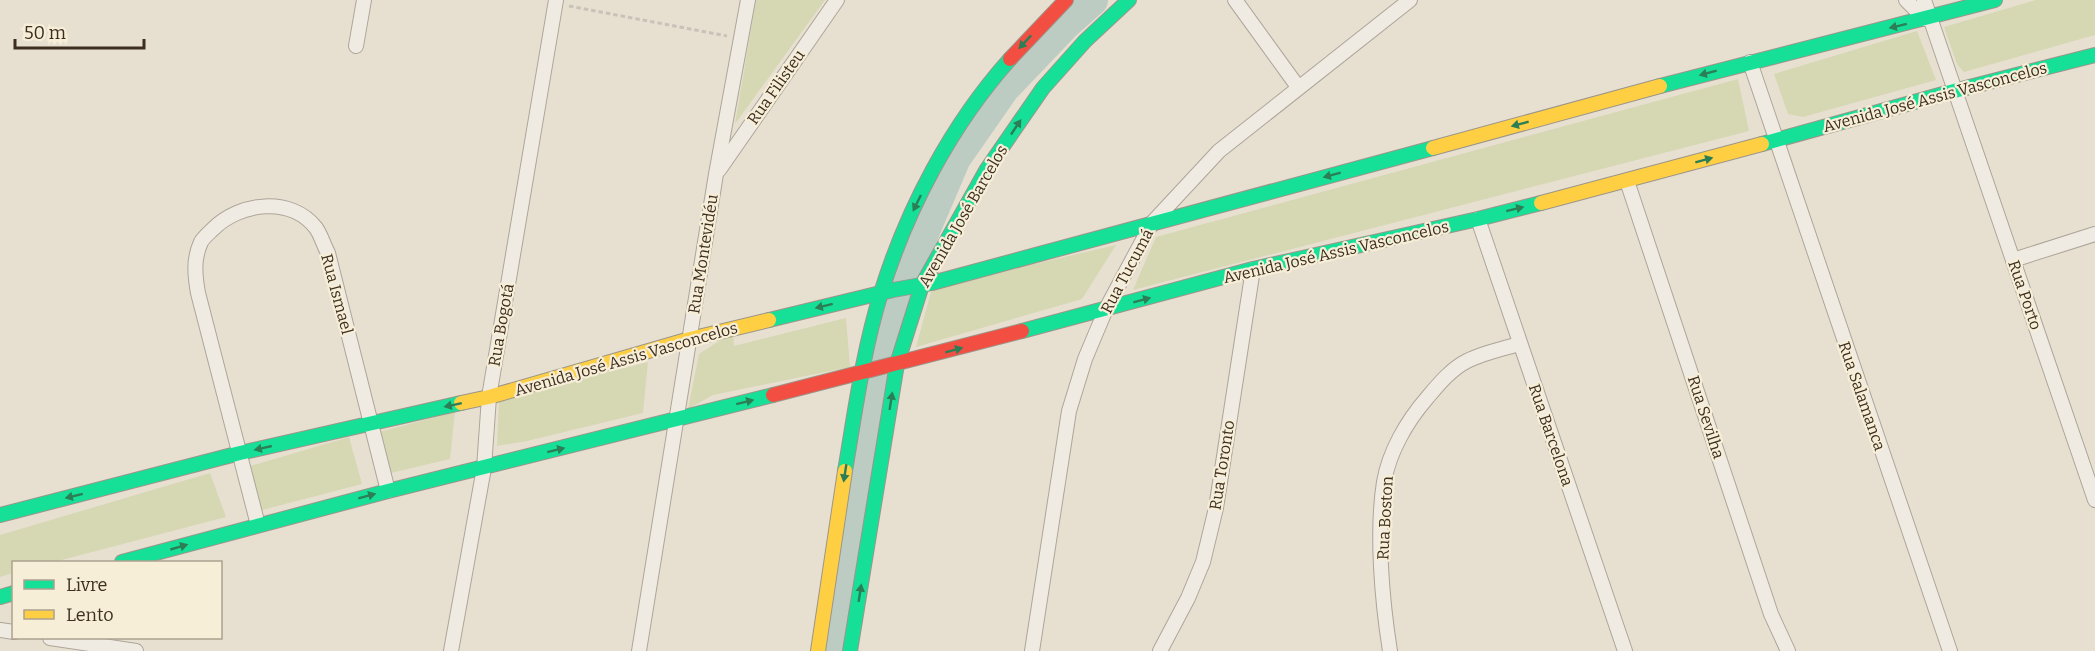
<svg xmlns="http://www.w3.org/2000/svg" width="2095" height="651" viewBox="0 0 2095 651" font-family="Bitter,serif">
	<rect width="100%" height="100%" fill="#e7e0d1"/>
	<!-- green -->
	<g fill="#d6d7b3">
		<path d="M756 0H825L735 124Z"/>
		<path d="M2036 0H2095V35L1964 72 1957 64 1944 27Z"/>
		<path d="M1917 31 1936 80 1803 117 1788 114 1774 74Z"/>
		<path d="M1738 79 1749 131 1133 290 1156 237Z"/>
		<path d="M1116 245 1082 299 916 347 932 288Z"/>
		<path d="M846 318 850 367 713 395 688 409 699 354 733 332 734 346Z"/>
		<path d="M648 362 643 413 527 441 497 446 499 400Z"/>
		<path d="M455 412 450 459 391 473 379 432Z"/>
		<path d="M349 437 362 484 262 510 254 496 247 467Z"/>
		<path d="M210 473 226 517 54 562H14L13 573 0 577V535Z"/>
	</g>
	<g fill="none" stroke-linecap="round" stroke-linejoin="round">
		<!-- river -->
		<path stroke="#bcccc2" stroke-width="32" d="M831 651 879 349 894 301 955 158 1003 89 1065 24 1092 0"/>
		<defs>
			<g id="street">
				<path d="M1235 0 1298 87"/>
				<path d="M1906 0 1925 19"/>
				<path d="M1924 0 2095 500"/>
				<path d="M356 46 364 0"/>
				<path d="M1750 62 1950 651"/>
				<path d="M719 170 837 0"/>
				<path d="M1627 181 1771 614 1788 651"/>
				<path d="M1478 219 1625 651"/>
				<path d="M2013 260 2095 234"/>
				<path d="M258 525 198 293C195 276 193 259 201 242 203 238 209 233 213 229 240 202 291 196 316 228 321 235 324 246 328 253L388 491"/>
				<path d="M0 630 14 632"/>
				<path d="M50 638 136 651"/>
				<path d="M451 651 484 468 489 397 556 0"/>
				<path d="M639 651 716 174 748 0"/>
				<path d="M1032 651 1069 411 1085 359 1106 309 1152 223 1219 151 1410 0"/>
				<path d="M1160 651 1188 598 1203 562 1216 508 1253 269"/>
				<path d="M1390 651C1382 601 1376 532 1384 482 1389 452 1407 421 1427 398 1438 385 1451 369 1467 361 1483 353 1502 349 1519 344"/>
			</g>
			<g id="fast">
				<path d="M1660 86 1995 0"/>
				<path d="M1762 144 1954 91 2095 55"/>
				<path d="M769 320 893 290 932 283 1433 148"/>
				<path d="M1022 331 1253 269 1478 219 1541 203"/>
				<path d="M845 471C855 412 863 351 881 293 907 209 951 125 1010 59"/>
				<path d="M0 515 240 453 461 403"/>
				<path d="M122 562 388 491 773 395"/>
				<path d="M0 597 14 593"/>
				<path d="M850 651 897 364 922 285 987 169 1043 88 1085 41 1129 0"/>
			</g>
			<g id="slow">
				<path d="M1433 148 1660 86"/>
				<path d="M1541 203 1762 144"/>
				<path d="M461 403 489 397 690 339 769 320"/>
				<path d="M818 651 845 471"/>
			</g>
			<g id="jam">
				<path d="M1010 59 1066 0"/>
				<path d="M773 395 1022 331"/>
			</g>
		</defs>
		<!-- street casing -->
		<use href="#street" stroke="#ada599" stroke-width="16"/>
		<!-- fast casing -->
		<use href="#fast" stroke="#9c958a" stroke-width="16"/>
		<!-- slow casing -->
		<use href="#slow" stroke="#9c958a" stroke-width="16"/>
		<!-- jam casing -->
		<use href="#jam" stroke="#9c958a" stroke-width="16"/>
		<!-- path -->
		<path stroke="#c8c2b9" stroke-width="3" stroke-dasharray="4.5 3" stroke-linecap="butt" d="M569 6 727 36"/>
		<!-- street -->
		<use href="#street" stroke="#efebe3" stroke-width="14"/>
		<!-- fast -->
		<use href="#fast" stroke="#16e098" stroke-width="14"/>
		<!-- slow -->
		<use href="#slow" stroke="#ffcf43" stroke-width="14"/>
		<!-- jam -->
		<use href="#jam" stroke="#f24e42" stroke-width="14"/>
	</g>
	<!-- one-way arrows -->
	<defs><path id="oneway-solid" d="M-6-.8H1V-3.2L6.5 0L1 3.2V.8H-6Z" transform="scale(1.5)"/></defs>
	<g fill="#2b7e56">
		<use href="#oneway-solid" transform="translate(1898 26) rotate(166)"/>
		<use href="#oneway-solid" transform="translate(1025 42) rotate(133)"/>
		<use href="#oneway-solid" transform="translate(1708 73) rotate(165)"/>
		<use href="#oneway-solid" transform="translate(1520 124) rotate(165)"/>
		<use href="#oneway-solid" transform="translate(1016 127) rotate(-56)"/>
		<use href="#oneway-solid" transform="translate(1704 160) rotate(-15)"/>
		<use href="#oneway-solid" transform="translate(1332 175) rotate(165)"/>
		<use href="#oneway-solid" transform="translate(917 203) rotate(116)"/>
		<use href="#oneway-solid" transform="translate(1515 209) rotate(-14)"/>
		<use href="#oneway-solid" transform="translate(1142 300) rotate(-15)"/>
		<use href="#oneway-solid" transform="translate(824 306) rotate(166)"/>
		<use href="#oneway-solid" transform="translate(954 350) rotate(-15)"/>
		<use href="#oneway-solid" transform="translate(891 401) rotate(-81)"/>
		<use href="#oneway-solid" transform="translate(745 402) rotate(-14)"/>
		<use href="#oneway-solid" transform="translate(453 405) rotate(168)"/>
		<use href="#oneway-solid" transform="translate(263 448) rotate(167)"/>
		<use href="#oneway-solid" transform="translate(556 450) rotate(-14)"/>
		<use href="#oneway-solid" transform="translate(845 473) rotate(99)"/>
		<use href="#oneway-solid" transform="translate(74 496) rotate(166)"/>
		<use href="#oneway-solid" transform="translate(367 496) rotate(-15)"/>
		<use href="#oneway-solid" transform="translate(179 547) rotate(-16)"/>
		<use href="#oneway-solid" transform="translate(860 593) rotate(-81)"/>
	</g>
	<g text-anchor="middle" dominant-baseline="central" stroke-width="4.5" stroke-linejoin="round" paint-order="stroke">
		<!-- street labels -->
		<g font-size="16" fill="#3d2e20" stroke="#f7eed8">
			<text transform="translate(776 87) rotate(-55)">Rua Filisteu</text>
			<text transform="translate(1935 97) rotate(-15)">Avenida José Assis Vasconcelos</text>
			<text transform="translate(963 216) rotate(-60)">Avenida José Barcelos</text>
			<text transform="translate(1336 252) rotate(-13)">Avenida José Assis Vasconcelos</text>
			<text transform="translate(703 254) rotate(-81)">Rua Montevidéu</text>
			<text transform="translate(1127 271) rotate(-62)">Rua Tucumá</text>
			<text transform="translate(337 294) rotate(75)">Rua Ismael</text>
			<text transform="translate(2025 295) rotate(71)">Rua Porto</text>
			<text transform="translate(501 325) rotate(-80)">Rua Bogotá</text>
			<text transform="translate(626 359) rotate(-16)">Avenida José Assis Vasconcelos</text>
			<text transform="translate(1862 396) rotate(71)">Rua Salamanca</text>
			<text transform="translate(1706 417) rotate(72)">Rua Sevilha</text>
			<text transform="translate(1551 435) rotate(71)">Rua Barcelona</text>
			<text transform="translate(1222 465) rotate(-81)">Rua Toronto</text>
			<text transform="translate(1385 518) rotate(-87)">Rua Boston</text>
		</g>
	</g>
	<!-- legend -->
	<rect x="12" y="561" width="210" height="78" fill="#f7eed8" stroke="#ada18e" stroke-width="1.5"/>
	<rect x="24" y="580" width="30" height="9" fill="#16e098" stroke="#ada18e" stroke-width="1.5"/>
	<text x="66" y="591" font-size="18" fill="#3d2e20">Livre</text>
	<rect x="24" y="610" width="30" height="9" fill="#ffcf43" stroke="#ada18e" stroke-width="1.5"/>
	<text x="66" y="621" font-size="18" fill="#3d2e20">Lento</text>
	<!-- scale -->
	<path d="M15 39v9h129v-9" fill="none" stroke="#3d2e20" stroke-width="3"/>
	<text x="24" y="39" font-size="18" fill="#3d2e20" stroke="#f7eed8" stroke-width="4.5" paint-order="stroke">50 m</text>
</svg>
